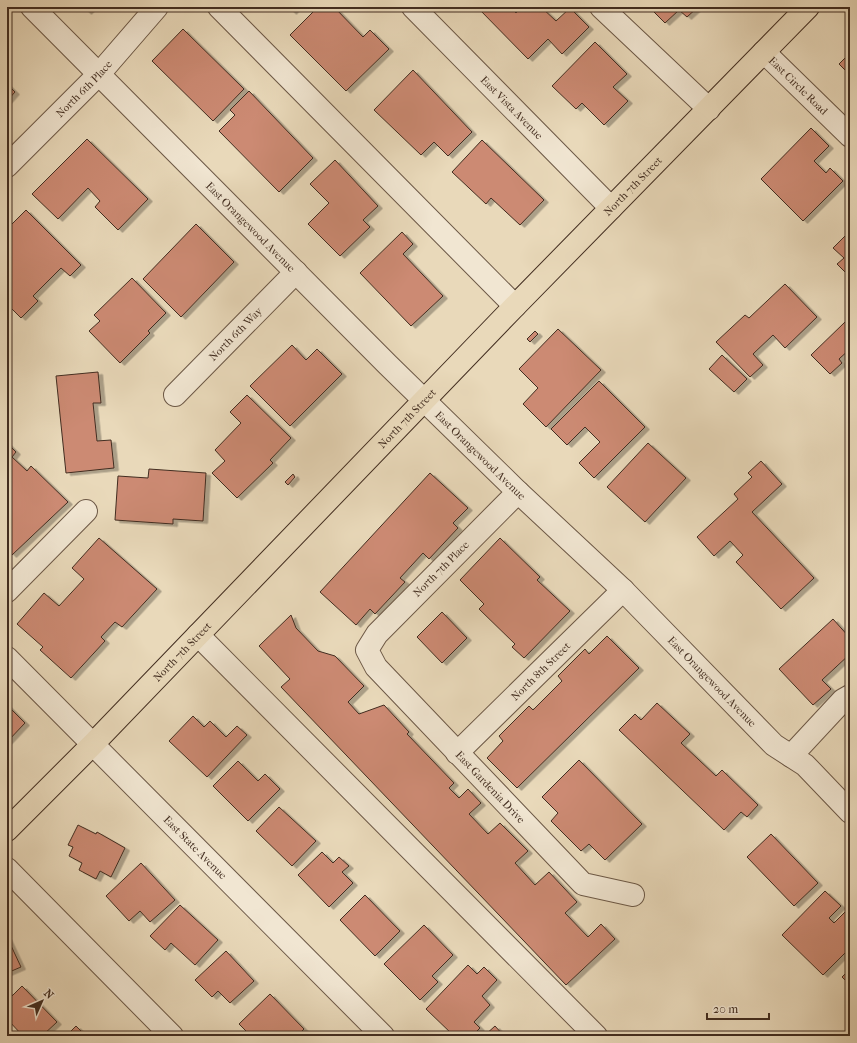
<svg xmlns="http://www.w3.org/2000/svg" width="857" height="1043" viewBox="0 0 857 1043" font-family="'IM FELL French Canon',serif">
	<defs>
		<filter id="shadow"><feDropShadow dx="4.5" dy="2.5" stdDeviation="0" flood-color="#0004"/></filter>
	</defs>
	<rect width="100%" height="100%" fill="#e9d9ba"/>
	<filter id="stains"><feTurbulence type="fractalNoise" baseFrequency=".005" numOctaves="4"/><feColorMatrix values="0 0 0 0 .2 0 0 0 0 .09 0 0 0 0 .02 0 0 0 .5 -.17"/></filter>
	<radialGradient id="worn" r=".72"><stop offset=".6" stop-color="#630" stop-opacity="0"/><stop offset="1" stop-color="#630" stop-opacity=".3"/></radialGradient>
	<!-- building -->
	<g fill="#cc8a73" stroke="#422d20" filter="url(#shadow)">
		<path d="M82 7H92L87 12Z"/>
		<path d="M287 7H296L292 12Z"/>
		<path d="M318 7H334L363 37 370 30 389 49 346 91 290 35Z"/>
		<path d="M479 7H510L516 13 521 7H541L556 21 570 8 589 27 562 54 548 39 528 59 478 8Z"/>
		<path d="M649 7H698L687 17 679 10 665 23Z"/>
		<path d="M183 29 244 89 213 121 152 61Z"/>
		<path d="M595 42 627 74 613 87 628 101 604 125 582 103 576 109 552 86Z"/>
		<path d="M850 53V75L839 64Z"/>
		<path d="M413 70 472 132 448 156 434 142 421 155 374 110Z"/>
		<path d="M7 84 15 92 7 101Z"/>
		<path d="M249 91 313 158 279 192 219 131 235 115 230 110Z"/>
		<path d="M811 128 829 146 814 161 826 173 830 168 843 181 803 221 761 179Z"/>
		<path d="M87 139 148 199 118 230 95 207 100 201 88 188 58 219 32 194Z"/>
		<path d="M482 140 544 200 520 225 491 198 486 204 452 172Z"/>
		<path d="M335 160 378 206 363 220 370 227 340 256 308 224 329 203 310 184Z"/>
		<path d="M26 210 81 265 70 276 61 268 33 296 38 301 21 318 7 304V229Z"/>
		<path d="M196 224 234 262 181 317 143 279Z"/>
		<path d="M850 231V277L837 264 844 258 833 248Z"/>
		<path d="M402 232 413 244 403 254 443 296 411 326 360 273Z"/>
		<path d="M132 278 166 313 148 331 150 333 120 363 89 331 100 321 94 315Z"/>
		<path d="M785 284 817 317 785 348 773 335 753 354 763 365 750 377 716 342 745 315 749 318Z"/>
		<path d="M845 322 850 328V349L839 359 842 363 830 374 811 355Z"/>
		<path d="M558 329 601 370 546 427 523 404 538 388 519 369Z"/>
		<path d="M535 331 538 334 530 342 527 339Z"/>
		<path d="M292 345 306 360 317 349 342 374 290 426 250 386Z"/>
		<path d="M722 355 747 379 734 392 709 369Z"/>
		<path d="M98 372 101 403H93L97 441 111 440 114 468 66 473 56 376Z"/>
		<path d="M599 381 645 427 594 478 579 463 600 442 585 427 567 445 551 429Z"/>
		<path d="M247 395 291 438 270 460 273 463 237 498 212 473 225 461 215 450 241 423 230 412Z"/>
		<path d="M7 443 16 452 12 457 27 471 31 466 68 502 12 555 7 550Z"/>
		<path d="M648 443 686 478 645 522 607 487Z"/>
		<path d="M761 461 782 484 752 512 814 578 781 609 736 562 743 555 730 541 714 556 697 537 738 499 734 494 752 477 748 473Z"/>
		<path d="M149 469 206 473 203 521 173 519V524L115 520 118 476 148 478Z"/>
		<path d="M430 473 468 508 453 523 458 528 429 559 423 553 400 578 405 582 375 614 370 609 356 625 320 592Z"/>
		<path d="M293 474 295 477 288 485 285 482Z"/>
		<path d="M99 538 157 589 122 627 115 622 101 637 105 641 71 678 40 650 43 647 17 624 44 593 59 606 84 579 72 568Z"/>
		<path d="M500 538 540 577 537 580 570 611 524 658 512 647 515 644 479 609 484 604 460 580Z"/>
		<path d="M442 612 467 638 442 663 417 637Z"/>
		<path d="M291 615 296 628 318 651 335 656 364 686 348 702 359 714 384 705 409 732 407 734 454 783 449 788 459 798 468 789 481 803 469 814 488 834 500 823 528 851 515 863 535 885 549 872 577 902 565 913 588 937 601 924 615 939 566 985 281 687 290 679 259 646Z"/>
		<path d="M833 619 850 638V654L822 680 831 689 813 705 779 669Z"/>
		<path d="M607 636 639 668 517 788 487 758 503 741 499 736 529 706 533 710 562 681 558 676 585 649 589 654Z"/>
		<path d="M657 703 690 734 681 743 716 776 722 770 758 805 747 817 741 812 724 830 619 730 635 714 641 720Z"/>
		<path d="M7 705 25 723 7 742Z"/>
		<path d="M193 716 204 727 210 721 226 737 237 726 247 735 207 777 169 741Z"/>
		<path d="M579 760 642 824 605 860 589 844 581 851 551 821 558 813 542 797Z"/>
		<path d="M238 761 258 781 265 774 280 789 248 821 213 786Z"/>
		<path d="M279 807 316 841 292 866 256 831Z"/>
		<path d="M78 825 96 834 97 832 125 848 111 877 100 871 96 879 79 870 82 863 69 856 73 847 68 845Z"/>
		<path d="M771 834 818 883 794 906 747 857Z"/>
		<path d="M322 852 333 863 339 857 349 866 342 872 353 883 329 907 298 875Z"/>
		<path d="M141 863 175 900 150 922 140 911 129 921 106 896Z"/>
		<path d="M825 891 841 906 829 918 834 923 850 907V948L823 975 782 935Z"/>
		<path d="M365 895 400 931 375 956 340 920Z"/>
		<path d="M180 905 218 940 195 965 171 943 165 950 150 936Z"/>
		<path d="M424 925 453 955 432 976 438 982 420 1000 384 964Z"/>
		<path d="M7 937 21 967 7 973Z"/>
		<path d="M226 951 254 981 230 1003 218 991 212 997 195 980Z"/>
		<path d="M850 963V985L842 977 850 969 847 966Z"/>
		<path d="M468 965 477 974 484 967 497 980 482 996 490 1005 474 1022 480 1028 472 1036H454L426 1009Z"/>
		<path d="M22 986 57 1022 42 1036H23L7 1019V991L12 996Z"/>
		<path d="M270 994 304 1029 297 1036H251L239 1024Z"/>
		<path d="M76 1026 86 1036H66Z"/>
		<path d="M495 1026 504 1036H484Z"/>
	</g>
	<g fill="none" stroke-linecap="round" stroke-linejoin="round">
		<defs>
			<g id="minor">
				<path id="s1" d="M32 7 388 365 518 492 623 590 774 745 805 765 850 812"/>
				<path d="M219 7 515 306"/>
				<path id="s2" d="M413 7 611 208"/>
				<path d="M601 7 709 109"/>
				<path id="s3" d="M764 52 850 136"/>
				<path id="s4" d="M7 166 99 74 157 7"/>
				<path id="s5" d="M175 395 296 272"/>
				<path id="s6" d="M518 492 377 634 367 650 376 667 583 884 633 895"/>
				<path d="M7 591 86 511"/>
				<path d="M198 635 596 1036"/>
				<path id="s7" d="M7 658 383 1036"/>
				<path id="s8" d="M457 753 623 590"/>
				<path d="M791 756 843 700 850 696"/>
				<path d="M7 869 172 1036"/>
			</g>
			<g id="major">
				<path id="s9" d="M7 830 93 744 515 306 808 7"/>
			</g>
		</defs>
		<!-- minor casing -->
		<use href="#minor" stroke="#6c5846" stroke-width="24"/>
		<!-- major casing -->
		<use href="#major" stroke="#422d20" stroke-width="24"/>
		<!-- minor -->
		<use href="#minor" stroke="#f1e6d2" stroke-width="22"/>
		<!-- major -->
		<use href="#major" stroke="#e9d9ba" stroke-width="22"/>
	</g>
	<g text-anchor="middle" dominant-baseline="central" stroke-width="3" stroke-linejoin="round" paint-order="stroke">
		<!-- street labels -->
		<g font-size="11" fill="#422d20" stroke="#f1e6d2">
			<text stroke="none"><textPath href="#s3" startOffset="48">East Circle Road</textPath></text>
			<text stroke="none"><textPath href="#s4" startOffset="109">North 6th Place</textPath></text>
			<text stroke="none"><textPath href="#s2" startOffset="141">East Vista Avenue</textPath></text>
			<text stroke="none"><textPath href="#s9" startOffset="898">North 7th Street</textPath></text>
			<text stroke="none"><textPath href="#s1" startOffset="310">East Orangewood Avenue</textPath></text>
			<text stroke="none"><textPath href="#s5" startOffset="86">North 6th Way</textPath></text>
			<text stroke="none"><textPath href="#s9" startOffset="574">North 7th Street</textPath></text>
			<text stroke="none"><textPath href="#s1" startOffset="634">East Orangewood Avenue</textPath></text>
			<text transform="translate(441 569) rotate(-45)">North 7th Place</text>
			<text stroke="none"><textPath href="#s9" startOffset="250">North 7th Street</textPath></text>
			<text stroke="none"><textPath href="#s8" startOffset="117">North 8th Street</textPath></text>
			<text stroke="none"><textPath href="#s1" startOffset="958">East Orangewood Avenue</textPath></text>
			<text stroke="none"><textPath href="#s6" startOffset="404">East Gardenia Drive</textPath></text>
			<text stroke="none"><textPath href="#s7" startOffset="267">East State Avenue</textPath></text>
		</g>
	</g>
	<!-- margin -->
	<rect width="857" height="1043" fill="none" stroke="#e9d9ba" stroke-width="24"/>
	<rect x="8" y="8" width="841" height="1027" fill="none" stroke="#422d20" stroke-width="2"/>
	<rect x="12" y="12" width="833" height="1019" fill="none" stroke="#422d20"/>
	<!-- north arrow -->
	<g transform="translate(42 1001) rotate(45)" stroke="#f1e6d2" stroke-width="3" paint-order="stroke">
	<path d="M0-3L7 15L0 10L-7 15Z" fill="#422d20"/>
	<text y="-6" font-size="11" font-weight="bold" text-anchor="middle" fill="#422d20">N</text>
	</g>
	<!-- scale -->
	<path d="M707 1013v6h62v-6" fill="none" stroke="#422d20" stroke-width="2"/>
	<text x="713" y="1013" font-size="12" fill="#422d20" stroke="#f1e6d2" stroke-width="3" paint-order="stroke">20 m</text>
	<rect width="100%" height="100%" filter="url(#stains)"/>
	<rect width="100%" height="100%" fill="url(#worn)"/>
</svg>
